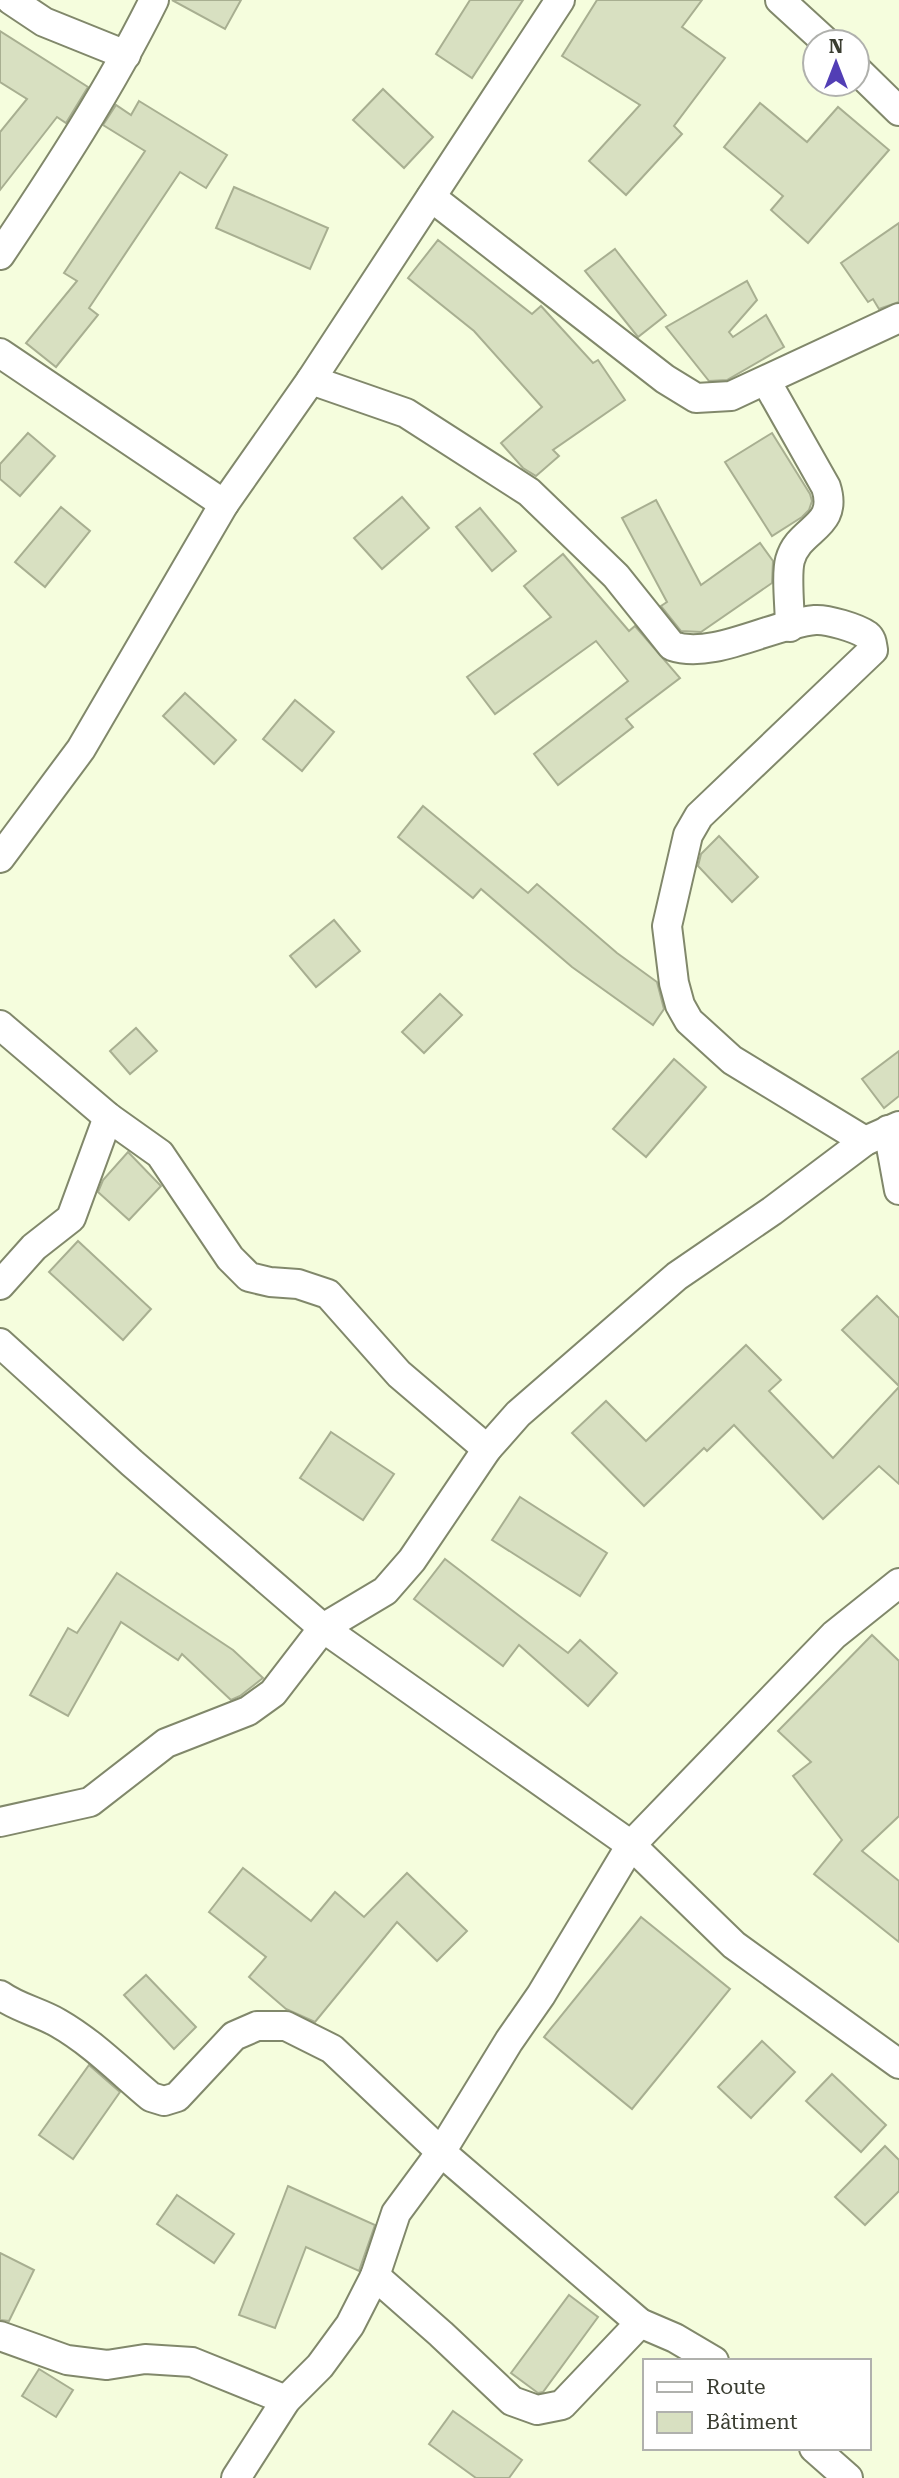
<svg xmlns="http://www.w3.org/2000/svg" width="899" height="2478" viewBox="0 0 899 2478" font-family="'Roboto Serif',serif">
	<rect width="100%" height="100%" fill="#f5fddd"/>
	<!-- building -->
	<g fill="#d8e0c1" stroke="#a8af91" stroke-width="2">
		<path d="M172 0H241L225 29Z"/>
		<path d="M470 0H523L472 78 436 54Z"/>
		<path d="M597 0H702L682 27 725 58 674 126 682 134 626 195 589 161 640 105 562 56Z"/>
		<path d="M0 31 88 87 66 123 57 117 0 190V132L27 99 0 82Z"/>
		<path d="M383 89 433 137 404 168 353 120Z"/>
		<path d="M139 101 227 155 206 188 180 172 89 308 98 315 56 367 26 343 77 281 64 273 145 151 103 125 116 105 131 115Z"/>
		<path d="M760 103 807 142 838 107 889 150 808 243 771 210 783 196 724 147Z"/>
		<path d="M234 187 328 228 310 269 216 228Z"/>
		<path d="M899 223V302L879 309 873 299 868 302 841 263Z"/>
		<path d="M438 240 532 314 541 306 593 363 598 360 625 400 553 450 559 456 536 476 523 468 501 443 542 407 474 331 408 278Z"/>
		<path d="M615 249 666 315 638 337 585 271Z"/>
		<path d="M747 281 757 300 729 332 733 337 766 315 784 347 727 380 709 381 666 327Z"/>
		<path d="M28 433 55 456 20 496 0 479V464Z"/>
		<path d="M772 433 810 494 812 501 809 510 802 517 772 536 725 462Z"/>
		<path d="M402 497 429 528 382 569 354 538Z"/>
		<path d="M656 500 701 585 760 543 773 561 772 583 701 632 681 631 661 606 667 602 622 518Z"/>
		<path d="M61 507 90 531 45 587 15 562Z"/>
		<path d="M480 508 516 551 492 571 456 527Z"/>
		<path d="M563 554 629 631 635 626 680 678 626 719 633 727 558 785 534 754 628 681 596 641 495 714 467 677 551 617 524 586Z"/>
		<path d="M185 693 236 740 214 764 163 716Z"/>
		<path d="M295 700 334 732 302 771 263 739Z"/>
		<path d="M423 806 528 893 537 884 617 953 657 982 664 1009 653 1025 572 967 481 889 473 898 398 837Z"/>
		<path d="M719 836 758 877 732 902 698 866 701 854Z"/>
		<path d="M334 920 360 951 316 987 290 956Z"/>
		<path d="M440 994 462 1015 424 1053 402 1032Z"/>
		<path d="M136 1028 157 1051 130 1074 110 1051Z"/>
		<path d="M899 1051V1096L884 1108 862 1079Z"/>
		<path d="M674 1059 706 1087 646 1157 613 1129Z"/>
		<path d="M128 1152 161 1186 129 1220 98 1192 103 1180Z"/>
		<path d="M78 1241 151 1309 123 1340 49 1272Z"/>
		<path d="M877 1296 899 1318V1386L842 1330Z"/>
		<path d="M746 1345 781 1380 769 1391 833 1458 899 1387V1484L879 1466 823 1519 734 1425 707 1451 704 1448 644 1506 572 1433 606 1401 646 1441Z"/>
		<path d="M331 1432 394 1474 363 1520 300 1478Z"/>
		<path d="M520 1497 607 1553 580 1596 492 1540Z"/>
		<path d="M445 1559 568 1653 580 1640 617 1673 588 1706 519 1645 503 1666 414 1599Z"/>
		<path d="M117 1573 233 1650 263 1678 240 1696 231 1700 182 1654 178 1660 121 1622 68 1716 30 1695 68 1628 77 1633Z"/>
		<path d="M872 1635 899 1661V1816L862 1851 899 1881V1942L814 1874 842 1840 793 1776 811 1762 778 1731Z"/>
		<path d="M243 1868 311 1921 335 1892 364 1917 407 1873 467 1931 437 1961 397 1922 315 2022 286 2009 249 1977 266 1957 209 1912Z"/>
		<path d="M641 1917 730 1989 632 2109 544 2037Z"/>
		<path d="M146 1975 196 2027 174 2049 124 1995Z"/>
		<path d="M762 2041 795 2072 751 2118 718 2087Z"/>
		<path d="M89 2065 120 2092 73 2159 39 2135Z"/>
		<path d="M832 2074 886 2125 861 2152 806 2101Z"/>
		<path d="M885 2146 899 2160V2191L865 2225 835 2197Z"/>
		<path d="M288 2186 375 2225 359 2271 306 2247 275 2328 239 2315Z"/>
		<path d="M177 2195 234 2234 214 2263 157 2224Z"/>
		<path d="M0 2253 34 2270 9 2321 0 2320Z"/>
		<path d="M569 2295 598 2317 543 2392 538 2393 511 2373Z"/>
		<path d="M39 2369 73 2390 56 2417 22 2396Z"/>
		<path d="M453 2411 522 2460 509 2478H476L429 2444Z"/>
	</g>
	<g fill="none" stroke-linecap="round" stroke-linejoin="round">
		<defs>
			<g id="street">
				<path d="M11 0 44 22 126 55"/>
				<path d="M780 0 826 42"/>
				<path d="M857 70 899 111"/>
				<path d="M431 197 665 379 696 398 731 396 899 318"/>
				<path d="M0 255C55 173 110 89 154 0"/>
				<path d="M0 353 224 504"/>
				<path d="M311 380 406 413 529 492 616 576 672 646C713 660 772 624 815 620 827 619 857 628 867 635 872 639 872 644 873 650L699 816 688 835 667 926 674 983 680 1005 689 1021 732 1060 865 1141"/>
				<path d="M766 381 826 487C839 528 799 527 790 560 786 575 790 609 790 627"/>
				<path d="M0 858 81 749 224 504 311 380 560 0"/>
				<path d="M0 1025 108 1117 160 1154 230 1258 249 1277 270 1282 298 1284 328 1294 399 1374 487 1449"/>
				<path d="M888 1130 899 1190"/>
				<path d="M0 1285 34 1247 71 1218 108 1117"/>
				<path d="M0 1343 132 1463 323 1628 631 1845 734 1945 899 2064"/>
				<path d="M0 1822 90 1802 166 1743 248 1711 273 1693 323 1628 385 1591 412 1560 487 1449 518 1414 677 1276 772 1211 865 1141 899 1126"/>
				<path d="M0 1995C18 2008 39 2012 58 2023 93 2043 121 2072 151 2097L164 2101 177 2097 234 2036 257 2026H286L332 2049 441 2152 640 2323 675 2338 714 2361"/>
				<path d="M375 2276 441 2334 512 2401 537 2410 562 2405 640 2323"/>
				<path d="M0 2336 67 2360 107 2365 145 2359 192 2362 286 2400"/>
				<path d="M814 2448 848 2478"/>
				<path d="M236 2478 286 2400 320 2366 350 2325 375 2276 396 2213 441 2152 509 2041 541 1995 631 1845 834 1635 899 1583"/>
			</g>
		</defs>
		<!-- street casing -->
		<use href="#street" stroke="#81886b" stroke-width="32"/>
		<!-- street -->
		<use href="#street" stroke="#fff" stroke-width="28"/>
	</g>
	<!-- legend -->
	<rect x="643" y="2359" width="228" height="91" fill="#ffffff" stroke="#b0b1ad" stroke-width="2"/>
	<rect x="657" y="2382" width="35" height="10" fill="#ffffff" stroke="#b0b1ad" stroke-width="2"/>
	<text x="706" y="2394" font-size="21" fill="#3a3d31">Route</text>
	<rect x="657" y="2412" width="35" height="21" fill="#d8e0c1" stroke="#b0b1ad" stroke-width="2"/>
	<text x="706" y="2429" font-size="21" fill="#3a3d31">Bâtiment</text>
	<!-- north arrow -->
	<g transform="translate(836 63)"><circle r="33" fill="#ffffff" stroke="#b0b1ad" stroke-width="2"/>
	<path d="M0-5L12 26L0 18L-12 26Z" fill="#523eb5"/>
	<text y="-10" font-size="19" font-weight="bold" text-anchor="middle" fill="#3a3d31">N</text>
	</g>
</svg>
